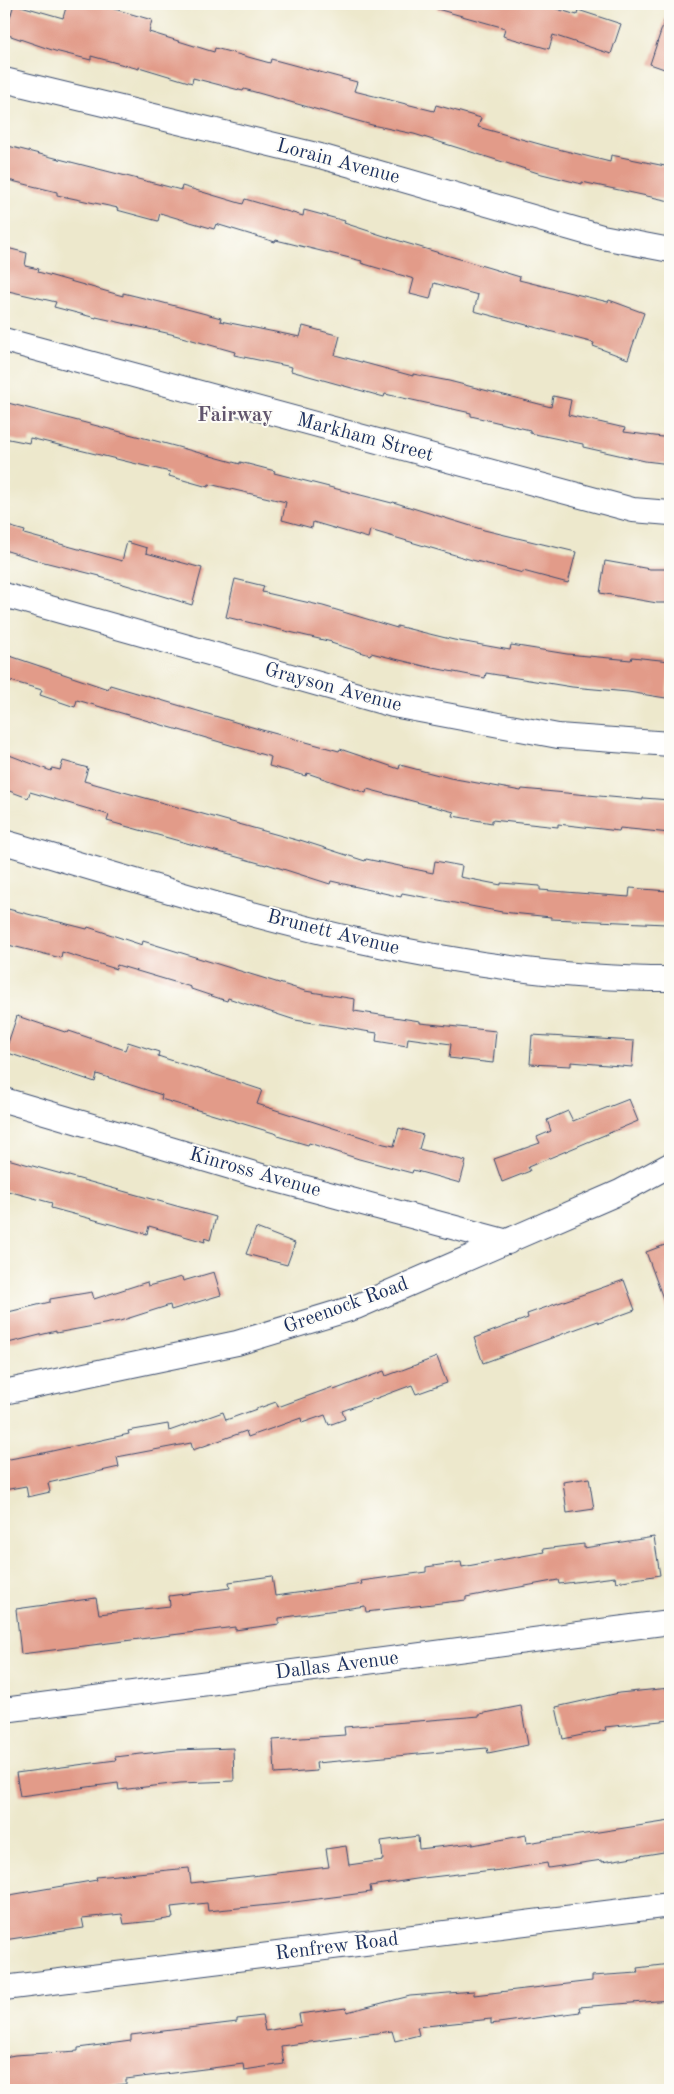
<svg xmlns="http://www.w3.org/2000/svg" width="674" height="2094" viewBox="0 0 674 2094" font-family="'Old Standard TT',serif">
	<rect width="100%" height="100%" fill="#fdfcf7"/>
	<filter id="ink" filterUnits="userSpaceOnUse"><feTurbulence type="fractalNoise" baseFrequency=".02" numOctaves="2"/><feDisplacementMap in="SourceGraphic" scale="10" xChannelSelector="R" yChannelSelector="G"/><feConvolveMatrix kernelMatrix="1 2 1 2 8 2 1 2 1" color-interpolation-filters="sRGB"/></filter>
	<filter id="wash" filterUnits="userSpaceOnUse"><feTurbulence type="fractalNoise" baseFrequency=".0096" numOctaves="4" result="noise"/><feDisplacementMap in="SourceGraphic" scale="20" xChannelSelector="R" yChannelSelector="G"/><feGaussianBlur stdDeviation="1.12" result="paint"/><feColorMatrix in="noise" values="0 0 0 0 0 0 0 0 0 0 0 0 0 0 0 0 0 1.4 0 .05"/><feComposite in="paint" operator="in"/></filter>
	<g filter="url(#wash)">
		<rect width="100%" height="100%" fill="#ede8cc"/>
		<g id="blocks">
			<!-- building -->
			<g fill="#e29b89">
				<path d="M14 4 63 18 67 4H93L104 6 152 20 149 32 214 52 215 48 270 63 271 59 357 82 354 91 434 111 436 105 481 118 478 127 550 147 610 162 611 155 670 167V201L582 182V184L538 173 414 134 372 125 244 89 243 91 193 78 192 83 139 67V69L91 56V60L55 51 5 34Z"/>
				<path d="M438 4H540L577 15 578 10 621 24 611 54 553 35 549 49 503 36 505 28 437 9Z"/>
				<path d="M667 13H670V71L650 64Z"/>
				<path d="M8 146 181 190 182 186 243 204 245 199 303 216 304 210 345 221 344 223 406 243 520 277 519 280 608 302 609 300 644 313 628 359 593 346 594 343 474 311 478 295 434 283 430 299 410 294 414 279 361 263 362 261 276 240 275 242 216 224 214 229 160 213 158 221 117 210 118 208 57 195V192L4 179V164Z"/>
				<path d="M7 248 27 253 25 266 39 269 38 272 123 296V293L160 302 221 318 220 321 300 337 303 326 340 336 335 355 413 376V374L449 381 551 407 553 396 571 400 568 415 625 428 624 432 670 438V464L645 461 583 447V444L530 433V430L471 416V413L385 394 384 397 291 371 292 367 234 355 235 352 171 334 96 317V318L54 307 56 302 4 290V262Z"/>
				<path d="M4 402 156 441 240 464V462L275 471 274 473 392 503 393 502 484 530 576 552 568 583 523 571V573L472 560 370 530 368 538 313 522 312 528 282 520 286 502 209 484 208 487 169 476 170 472 30 438 29 443 4 438Z"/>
				<path d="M4 525 25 531 24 534 122 561 127 542 147 548 146 553 202 568 192 605 100 577V576L40 561 4 550Z"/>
				<path d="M605 561 650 569H670V603H657L600 593Z"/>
				<path d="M235 579 264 586 262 592 323 606 397 628V626L454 640 510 650 511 645 567 654 631 660 632 657 670 661 666 698 628 692 572 687 486 673 485 678 428 667 371 653 370 655 331 643 332 642 226 617Z"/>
				<path d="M4 654 108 689 110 685 262 730 339 751 340 749 399 769 400 765 450 778 521 791 522 789 643 800V798L670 800V833L620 828 619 831 558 824V827L492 820V823L453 816 454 812 367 789 366 793 307 773 306 776 269 766 271 757 77 700 75 707 40 695 42 690 4 679Z"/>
				<path d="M4 753 51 771 52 768 60 770 63 761 88 768 84 781 300 841V840L365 861 366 859 433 873 435 861 462 866 460 877 501 885V883L540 886V890L629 897 630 888 668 891 666 924 551 919V917L502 912 402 893 401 897 331 881 330 884 267 864 266 865 107 821 109 815 30 792 28 798 4 789Z"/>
				<path d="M4 908 87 929 88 927 142 945 143 941 305 991 355 999 354 1011 420 1021V1023L496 1031 493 1063 449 1058 451 1044 408 1038 407 1046 376 1041 377 1033 295 1020 228 998 227 1001 191 989V987L117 965 116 969 62 952 61 958 4 944Z"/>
				<path d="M17 1016 68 1033 69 1031 125 1050 128 1042 159 1052 158 1056 262 1090 257 1104 384 1144 394 1146 399 1128 423 1135 419 1149 466 1161 460 1183 413 1170 412 1173 359 1159 309 1143 308 1145 277 1136V1134L161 1099 162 1095 97 1074 95 1082 5 1052Z"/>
				<path d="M532 1035 634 1041 632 1067 571 1062V1066L530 1064Z"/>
				<path d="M629 1099 638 1121 528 1167 530 1171 502 1182 494 1159 540 1143 537 1137 551 1131 547 1120 568 1111 573 1121Z"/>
				<path d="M4 1158 216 1217 210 1240 204 1238 205 1242 149 1226 147 1234 51 1208 52 1203 4 1190Z"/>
				<path d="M256 1228 295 1243 287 1265 246 1254Z"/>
				<path d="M670 1243V1312H668L646 1252Z"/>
				<path d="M214 1272 221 1295 171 1310 170 1305 120 1321 56 1333V1331L4 1344V1313L50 1302V1299L92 1292 94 1299 147 1282 148 1286 182 1277 183 1281Z"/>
				<path d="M624 1280 635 1310 599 1323 598 1321 483 1363 474 1338 528 1318 527 1314Z"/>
				<path d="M437 1357 447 1383 416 1394 412 1385 342 1411 345 1419 329 1425 325 1415 302 1423 301 1418 248 1437 246 1431 193 1450 191 1443 117 1457 119 1467 48 1483 50 1492 28 1497 26 1486 4 1490V1460L43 1453 129 1434 128 1431 168 1424 169 1431 223 1412 226 1420 276 1402 278 1407 333 1387 334 1390 384 1371 386 1376Z"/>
				<path d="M589 1478 594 1509 567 1513 563 1482Z"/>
				<path d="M654 1537 660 1575 616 1582 615 1577 559 1584 558 1580 466 1597V1600L366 1612 365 1606 279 1618V1624L235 1630V1627L21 1654 16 1609 96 1598 99 1614 170 1606 169 1596 230 1588 229 1582 272 1576 275 1596 362 1584 361 1581 426 1572V1567L461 1562 462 1567 544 1552 543 1549 584 1544V1548Z"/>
				<path d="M670 1688V1720L605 1727 606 1730 563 1739 556 1707 619 1693Z"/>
				<path d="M521 1706 528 1745 488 1753 487 1748 316 1763 317 1771 275 1774 273 1740 345 1735 344 1727 480 1716V1714Z"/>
				<path d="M233 1748 234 1781 180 1783 119 1790 118 1783 20 1796 16 1773 116 1760 115 1757 176 1750Z"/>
				<path d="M670 1821V1851L602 1862V1860L548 1868 547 1863 494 1872 493 1870 423 1878 370 1886 371 1892 279 1904 208 1911 207 1903 171 1907 173 1918 154 1921 124 1924 122 1914 82 1918 84 1928 4 1940V1896L97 1880 96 1877 189 1868 191 1883 329 1867 326 1849 346 1846 349 1865 383 1860 381 1841 418 1836 419 1849 473 1843V1845L526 1835 527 1843Z"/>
				<path d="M670 1964V2000L579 2007 580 2012 491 2024V2019L417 2027 419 2035 395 2041 392 2031 281 2046 284 2064 244 2070 243 2064 126 2079V2084L79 2090H4V2057L15 2055 78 2051V2048L131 2041V2035L237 2022V2019L262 2016 265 2031 301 2025 299 2014 346 2008 347 2012 410 1996 474 1991V1995L592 1981V1976L638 1973 637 1968Z"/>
			</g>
		</g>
	</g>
	<g filter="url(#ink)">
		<use href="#blocks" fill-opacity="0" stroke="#3a4b6e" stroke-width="1"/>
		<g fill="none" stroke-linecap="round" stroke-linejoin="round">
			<defs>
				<g id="minor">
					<path d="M4 80 320 156 602 237 670 250"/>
					<path d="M4 340 633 510 670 513"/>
					<path d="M4 595 393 705 558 736 670 744"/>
					<path d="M4 842C221 906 441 979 670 979"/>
					<path d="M4 1100 258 1175 508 1242"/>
					<path d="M4 1392 237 1343 356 1307 620 1192 670 1165"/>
					<path d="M4 1710 670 1622"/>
					<path d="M4 1988 670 1905"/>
				</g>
			</defs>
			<!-- minor casing -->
			<use href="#minor" stroke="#3a4b6e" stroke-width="26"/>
			<!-- minor -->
			<use href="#minor" stroke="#fff" stroke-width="24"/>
		</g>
	</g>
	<g text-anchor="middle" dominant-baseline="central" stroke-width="4" stroke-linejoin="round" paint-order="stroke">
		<!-- street labels -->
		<g font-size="20" fill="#1b2f5e" stroke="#fdfcf7">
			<text transform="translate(338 162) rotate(15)">Lorain Avenue</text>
			<text transform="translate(365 438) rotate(15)">Markham Street</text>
			<text transform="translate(333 688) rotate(15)">Grayson Avenue</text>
			<text transform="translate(333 933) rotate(14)">Brunett Avenue</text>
			<text transform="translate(255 1173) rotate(16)">Kinross Avenue</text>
			<text transform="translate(346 1306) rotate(-20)">Greenock Road</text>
			<text transform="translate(337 1666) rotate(-7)">Dallas Avenue</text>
			<text transform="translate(337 1947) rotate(-7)">Renfrew Road</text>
		</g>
		<!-- neighbourhood labels -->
		<g font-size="21" font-weight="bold" fill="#61556d" stroke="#fdfcf7">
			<text x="235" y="415">Fairway</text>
		</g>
	</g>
	<!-- margin -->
	<rect width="674" height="2094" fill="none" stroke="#fdfcf7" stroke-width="20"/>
</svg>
